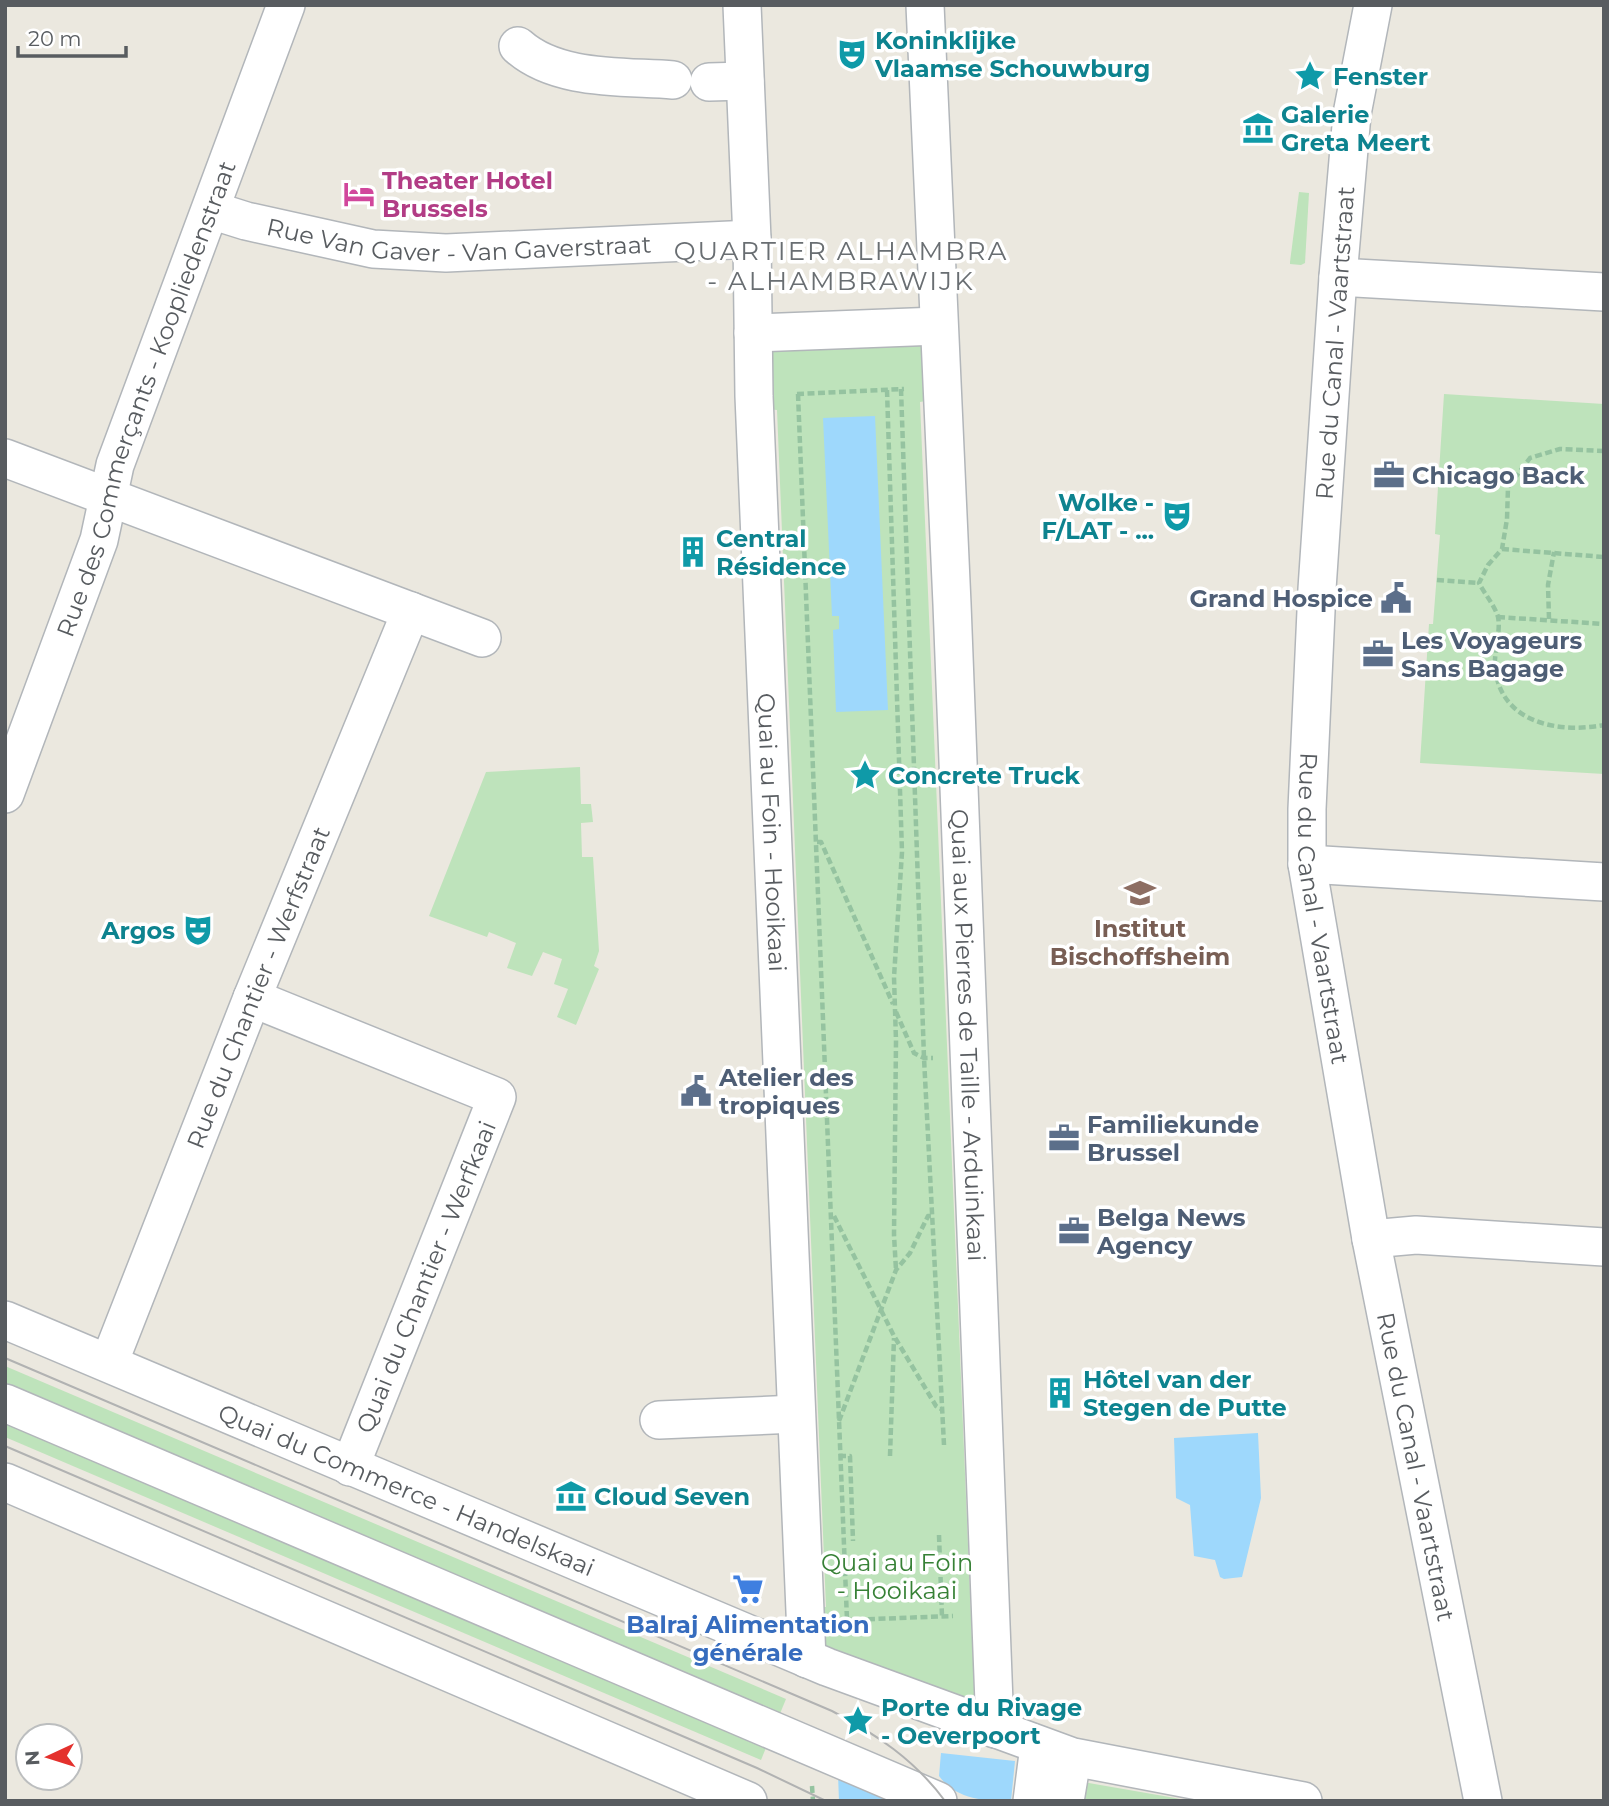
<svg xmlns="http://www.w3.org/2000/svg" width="1609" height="1806" viewBox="0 0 1609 1806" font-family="Montserrat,sans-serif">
	<rect width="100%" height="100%" fill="#ebe8df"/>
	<!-- green -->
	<g fill="#bee3bb">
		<path d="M1299 192 1309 193 1305 263 1301 265 1290 264V262Z"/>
		<path d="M779 344H920L923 348 931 400 920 402 972 1640 981 1641 977 1694 967 1701 824 1654 816 1607H826L777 410 766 409 770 352Z"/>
		<path d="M1444 394 1604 404V774L1420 763 1429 624H1433L1440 535 1435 534Z"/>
		<path d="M580 767 581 804H591L593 822 581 823 582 857H593L599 951 594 966 599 969 576 1025 557 1017 568 989 554 984 562 959 543 952 532 976 507 968 516 943 489 932 487 937 429 916 486 772Z"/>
		<path d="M5 1366 786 1699 761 1760 5 1437Z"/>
		<path d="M1083 1782 1175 1798 1188 1801H1080Z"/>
	</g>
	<!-- water -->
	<g fill="#9ed8fc">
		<path d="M875 416 888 710 836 712 833 630 839 629V616H832L823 418Z"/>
		<path d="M1258 1433 1261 1498 1242 1577 1224 1579 1220 1577 1215 1560 1194 1556 1190 1505 1176 1498 1174 1438Z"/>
		<path d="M941 1753 1015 1761 1011 1801C984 1801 957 1800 939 1776Z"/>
		<path d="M838 1774 900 1801H839Z"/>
	</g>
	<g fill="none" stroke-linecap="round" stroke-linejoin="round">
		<defs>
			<g id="minor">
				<path id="s1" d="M742 5 752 239 754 396 807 1659"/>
				<path id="s2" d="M925 5 952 604 995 1729"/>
				<path id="s3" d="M1373 5 1352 114 1338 277 1317 589 1307 809V864L1371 1239 1483 1801"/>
				<path d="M518 46C557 81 623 76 673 80"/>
				<path d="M709 82 745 81"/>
				<path id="s4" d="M211 210 246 221 373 249 446 253 752 239"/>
				<path d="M1338 277 1604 292"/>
				<path d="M753 333 938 326"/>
				<path d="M5 458 482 638"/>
				<path id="s5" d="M5 794 99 540 115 465 286 5"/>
				<path d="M1307 864 1604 882"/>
				<path d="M252 998 497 1097 350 1467"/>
				<path d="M1371 1239 1416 1235 1604 1247"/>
				<path id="s6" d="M5 1320 827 1667 1073 1757 1303 1801"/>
				<path id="s7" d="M109 1363 252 998 411 611"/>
				<path d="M5 1403 938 1801"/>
				<path d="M659 1420 796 1414"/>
				<path d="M5 1482 748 1801"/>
				<path d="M1032 1801 1039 1746"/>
				<path d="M1065 1801 1070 1771"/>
			</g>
		</defs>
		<!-- minor casing -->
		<use href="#minor" stroke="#b2b6ba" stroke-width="40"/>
		<!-- path -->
		<g stroke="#95c3a0" stroke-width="4.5" stroke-dasharray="7 3.5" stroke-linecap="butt">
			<path d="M901 389 924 1058 944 1445"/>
			<path d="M887 390 902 852 894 977 896 1041 894 1235 896 1270"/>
			<path d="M797 394 904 389"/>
			<path d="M798 394 847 1620 843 1627"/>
			<path d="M1604 451 1560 449 1530 458 1508 487 1507 519 1502 549 1488 565 1479 583C1484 593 1495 606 1498 617 1501 631 1494 651 1495 666 1499 722 1557 734 1604 725"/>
			<path d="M1502 549 1604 557"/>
			<path d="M1437 580 1479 583"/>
			<path d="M1498 617 1604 624"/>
			<path d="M1549 619 1548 585 1554 552"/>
			<path d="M817 842H821L893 1004"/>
			<path d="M896 1012 914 1053 924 1058H933"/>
			<path d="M834 1216 894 1336 936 1406 941 1409"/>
			<path d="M839 1421 896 1270 910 1253 928 1216H933"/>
			<path d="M839 1456H850L853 1541"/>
			<path d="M890 1456 894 1338"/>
			<path d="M939 1535 942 1617"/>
			<path d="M847 1620 953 1616"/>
			<path d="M812 1786 813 1801"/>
		</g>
		<!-- minor -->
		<use href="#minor" stroke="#fff" stroke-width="37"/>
		<!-- tram -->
		<g stroke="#b1b2b2" stroke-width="2">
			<path d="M5 1358 832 1711C876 1734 915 1760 945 1801"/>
			<path d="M5 1446 757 1768 826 1801"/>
		</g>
	</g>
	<!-- icons -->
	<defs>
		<symbol id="theatre-bare" viewBox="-9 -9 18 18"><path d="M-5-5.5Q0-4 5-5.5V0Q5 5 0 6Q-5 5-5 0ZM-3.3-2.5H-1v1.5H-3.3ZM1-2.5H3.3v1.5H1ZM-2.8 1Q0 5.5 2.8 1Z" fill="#0f9aa8" stroke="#fff" stroke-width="2.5" paint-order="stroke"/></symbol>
		<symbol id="sight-bare" viewBox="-9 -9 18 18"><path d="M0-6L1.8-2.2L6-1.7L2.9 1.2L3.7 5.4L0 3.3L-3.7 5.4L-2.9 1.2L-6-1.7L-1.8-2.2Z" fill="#0f9aa8" stroke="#fff" stroke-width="2.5" paint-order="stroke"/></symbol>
		<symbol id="museum-bare" viewBox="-9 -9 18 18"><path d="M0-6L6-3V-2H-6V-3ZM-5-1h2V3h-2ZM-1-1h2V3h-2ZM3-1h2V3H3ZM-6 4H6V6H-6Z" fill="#0f9aa8" stroke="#fff" stroke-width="2.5" paint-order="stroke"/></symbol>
		<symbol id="hotel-bare" viewBox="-9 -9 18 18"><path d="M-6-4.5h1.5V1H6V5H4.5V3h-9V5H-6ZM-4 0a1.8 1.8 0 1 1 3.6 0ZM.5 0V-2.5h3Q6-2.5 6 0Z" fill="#d1479c" stroke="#fff" stroke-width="2.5" paint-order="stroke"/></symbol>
		<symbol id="office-bare" viewBox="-9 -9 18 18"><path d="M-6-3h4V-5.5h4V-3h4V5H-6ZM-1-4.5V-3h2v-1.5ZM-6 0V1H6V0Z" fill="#5c6f8a" stroke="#fff" stroke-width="2.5" paint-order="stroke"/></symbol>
		<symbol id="building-bare" viewBox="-9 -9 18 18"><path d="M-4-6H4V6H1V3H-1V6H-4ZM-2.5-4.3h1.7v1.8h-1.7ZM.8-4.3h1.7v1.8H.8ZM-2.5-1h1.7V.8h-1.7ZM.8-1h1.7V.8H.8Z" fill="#0f9aa8" stroke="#fff" stroke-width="2.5" paint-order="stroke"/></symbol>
		<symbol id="civic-bare" viewBox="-9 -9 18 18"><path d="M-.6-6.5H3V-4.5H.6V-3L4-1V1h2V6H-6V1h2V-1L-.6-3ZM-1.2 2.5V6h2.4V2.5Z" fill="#5c6f8a" stroke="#fff" stroke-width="2.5" paint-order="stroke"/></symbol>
		<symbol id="school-bare" viewBox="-9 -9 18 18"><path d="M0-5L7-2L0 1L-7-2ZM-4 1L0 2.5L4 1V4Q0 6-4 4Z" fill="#8d6e63" stroke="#fff" stroke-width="2.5" paint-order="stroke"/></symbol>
		<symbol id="supermarket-bare" viewBox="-9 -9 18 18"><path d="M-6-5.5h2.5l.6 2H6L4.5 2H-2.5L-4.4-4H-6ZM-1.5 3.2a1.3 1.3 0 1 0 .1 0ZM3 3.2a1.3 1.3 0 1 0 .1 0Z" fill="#3f7fe0" stroke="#fff" stroke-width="2.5" paint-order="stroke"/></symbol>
	</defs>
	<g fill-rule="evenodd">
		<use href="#theatre-bare" x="830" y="32" width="44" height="44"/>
		<use href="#sight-bare" x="1288" y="54" width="44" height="44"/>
		<use href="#museum-bare" x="1236" y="106" width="44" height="44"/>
		<use href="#hotel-bare" x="337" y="172" width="44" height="44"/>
		<use href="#office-bare" x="1367" y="453" width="44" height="44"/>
		<use href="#theatre-bare" x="1155" y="494" width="44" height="44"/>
		<use href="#building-bare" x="671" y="530" width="44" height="44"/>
		<use href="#civic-bare" x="1374" y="576" width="44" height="44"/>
		<use href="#office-bare" x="1356" y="632" width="44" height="44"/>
		<use href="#sight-bare" x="843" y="753" width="44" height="44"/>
		<use href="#school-bare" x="1118" y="871" width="44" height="44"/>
		<use href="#theatre-bare" x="176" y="908" width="44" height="44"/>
		<use href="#civic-bare" x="674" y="1069" width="44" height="44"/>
		<use href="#office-bare" x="1042" y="1116" width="44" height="44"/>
		<use href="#office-bare" x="1052" y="1209" width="44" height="44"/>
		<use href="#building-bare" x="1038" y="1371" width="44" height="44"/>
		<use href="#museum-bare" x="549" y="1474" width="44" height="44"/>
		<use href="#supermarket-bare" x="726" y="1567" width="44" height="44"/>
		<use href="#sight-bare" x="836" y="1699" width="44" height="44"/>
	</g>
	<g text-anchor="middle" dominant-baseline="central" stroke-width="7" stroke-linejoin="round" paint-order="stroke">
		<!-- culture labels -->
		<g font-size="24" font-weight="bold" fill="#0d838f" stroke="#fff" text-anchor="start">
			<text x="875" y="40">Koninklijke<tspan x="875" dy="28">Vlaamse Schouwburg</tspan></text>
			<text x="1333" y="76">Fenster</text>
			<text x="1281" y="114">Galerie<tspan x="1281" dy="28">Greta Meert</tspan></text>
			<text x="1154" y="502" text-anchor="end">Wolke -<tspan x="1154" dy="28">F/LAT - ...</tspan></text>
			<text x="716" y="538">Central<tspan x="716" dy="28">Résidence</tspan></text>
			<text x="888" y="775">Concrete Truck</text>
			<text x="175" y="930" text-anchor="end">Argos</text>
			<text x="1083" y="1379">Hôtel van der<tspan x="1083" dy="28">Stegen de Putte</tspan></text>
			<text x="594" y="1496">Cloud Seven</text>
			<text x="881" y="1707">Porte du Rivage<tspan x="881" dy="28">- Oeverpoort</tspan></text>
		</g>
		<!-- hotel labels -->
		<g font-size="24" font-weight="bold" fill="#b23c85" stroke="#fff" text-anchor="start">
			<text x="382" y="180">Theater Hotel<tspan x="382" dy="28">Brussels</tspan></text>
		</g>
		<!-- street labels -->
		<g font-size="24" fill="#585c60" stroke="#fff">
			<text stroke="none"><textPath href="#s4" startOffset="252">Rue Van Gaver - Van Gaverstraat</textPath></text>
			<text transform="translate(1335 343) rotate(-86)">Rue du Canal - Vaartstraat</text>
			<text stroke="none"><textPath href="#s5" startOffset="420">Rue des Commerçants - Koopliedenstraat</textPath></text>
			<text stroke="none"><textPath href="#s1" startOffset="828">Quai au Foin - Hooikaai</textPath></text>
			<text stroke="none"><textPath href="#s3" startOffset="908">Rue du Canal - Vaartstraat</textPath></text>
			<text stroke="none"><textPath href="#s7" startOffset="404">Rue du Chantier - Werfstraat</textPath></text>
			<text stroke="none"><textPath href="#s2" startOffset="1031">Quai aux Pierres de Taille - Arduinkaai</textPath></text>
			<text transform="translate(426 1277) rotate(-68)">Quai du Chantier - Werfkaai</text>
			<text stroke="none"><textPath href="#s3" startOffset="1475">Rue du Canal - Vaartstraat</textPath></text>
			<text stroke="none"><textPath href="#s6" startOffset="436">Quai du Commerce - Handelskaai</textPath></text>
		</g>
		<!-- service labels -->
		<g font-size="24" font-weight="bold" fill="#4e5e75" stroke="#fff" text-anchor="start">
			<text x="1412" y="475">Chicago Back</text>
			<text x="1373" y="598" text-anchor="end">Grand Hospice</text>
			<text x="1401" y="640">Les Voyageurs<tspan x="1401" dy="28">Sans Bagage</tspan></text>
			<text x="719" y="1077">Atelier des<tspan x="719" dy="28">tropiques</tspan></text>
			<text x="1087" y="1124">Familiekunde<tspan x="1087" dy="28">Brussel</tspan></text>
			<text x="1097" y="1217">Belga News<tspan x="1097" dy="28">Agency</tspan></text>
		</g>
		<!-- education labels -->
		<g font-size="24" font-weight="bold" fill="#785e54" stroke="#fff">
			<text x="1140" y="928">Institut<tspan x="1140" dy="28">Bischoffsheim</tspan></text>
		</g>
		<!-- park labels -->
		<g font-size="24" fill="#378136" stroke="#fff">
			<text x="897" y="1562">Quai au Foin<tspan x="897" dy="28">- Hooikaai</tspan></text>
		</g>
		<!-- shop labels -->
		<g font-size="24" font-weight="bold" fill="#366cbe" stroke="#fff">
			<text x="748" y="1624">Balraj Alimentation<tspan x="748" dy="28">générale</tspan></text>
		</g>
		<!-- neighbourhood labels -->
		<g font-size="26" letter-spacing="2" fill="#696e72" stroke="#fff">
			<text x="841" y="251">QUARTIER ALHAMBRA<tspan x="841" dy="30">- ALHAMBRAWIJK</tspan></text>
		</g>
	</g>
	<!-- border -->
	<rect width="1609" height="1806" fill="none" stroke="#585c60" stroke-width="14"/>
	<!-- north arrow -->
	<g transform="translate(49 1757) rotate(266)"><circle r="33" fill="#ffffff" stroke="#bcbebf" stroke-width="2"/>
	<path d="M0-5L12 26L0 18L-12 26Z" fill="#e4312d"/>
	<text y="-10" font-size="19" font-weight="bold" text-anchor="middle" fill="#585c60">N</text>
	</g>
	<!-- scale -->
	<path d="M18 46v10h108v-10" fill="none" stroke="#585c60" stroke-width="3.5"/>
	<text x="28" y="46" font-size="21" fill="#585c60" stroke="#ffffff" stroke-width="5" paint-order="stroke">20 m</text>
</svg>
